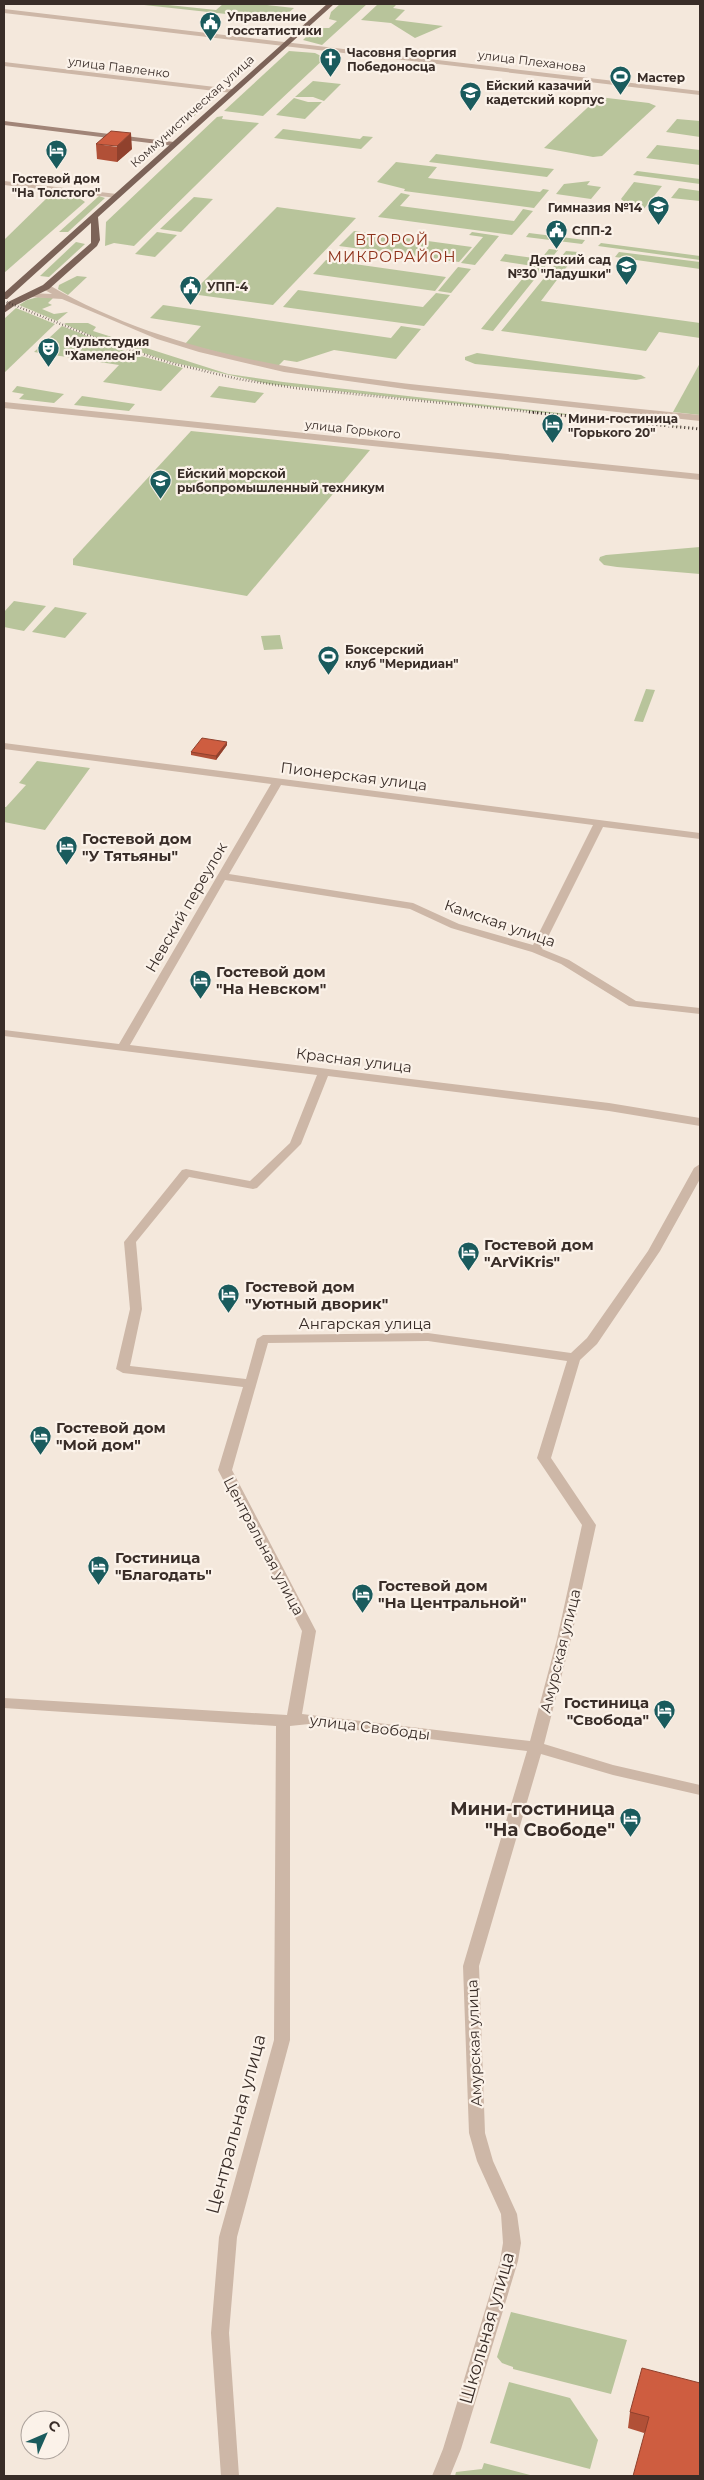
<svg xmlns="http://www.w3.org/2000/svg" width="704" height="2480" viewBox="0 0 704 2480" font-family="Montserrat,sans-serif">
	<rect width="100%" height="100%" fill="#f4e8dc"/>
	<!-- green -->
	<g fill="#b8c49b">
		<path d="M135 4H159L216 10 223 4H258L294 8 280 20Z"/>
		<path d="M340 4H367L322 45 303 40 315 28H329L337 21 329 19 331 12Z"/>
		<path d="M378 4H394L396 5 393 8 405 10 395 20 443 26 415 38 391 23 361 20Z"/>
		<path d="M289 51 315 53 325 58 263 116 224 111Z"/>
		<path d="M313 81 341 84 324 101 313 97H295Z"/>
		<path d="M211 91 218 93 170 139H161Z"/>
		<path d="M599 97 649 103 656 106 602 156 593 157 544 148Z"/>
		<path d="M294 98 308 102H322L305 119 276 115Z"/>
		<path d="M223 116 222 119 259 123 134 246 114 243 105 246 106 222 217 117Z"/>
		<path d="M677 119 700 121V137L666 132Z"/>
		<path d="M283 129 360 139 363 136 373 137 361 149 274 138Z"/>
		<path d="M657 145 700 150V165L646 158Z"/>
		<path d="M436 154 554 169 547 177 429 162Z"/>
		<path d="M396 162 437 167 428 178 540 192 543 189 549 190 534 208 404 191 405 189 377 182Z"/>
		<path d="M637 171 700 179V184L633 175Z"/>
		<path d="M590 181 587 185 601 187 591 199 556 194 564 184Z"/>
		<path d="M634 182 662 186 643 210 631 209 621 199Z"/>
		<path d="M679 188 700 191V201L671 198Z"/>
		<path d="M401 193 410 195 400 206 514 221 523 209 533 211 512 235 378 217Z"/>
		<path d="M51 194 78 197 85 202 4 273V240Z"/>
		<path d="M99 196 105 198 68 232H59Z"/>
		<path d="M194 197 213 199 181 232 160 229Z"/>
		<path d="M277 207 356 218 273 305 191 294Z"/>
		<path d="M354 231 472 247 459 262 339 246Z"/>
		<path d="M157 232 177 235 155 257 135 254Z"/>
		<path d="M472 232 499 236 475 265 461 263 483 237 469 235Z"/>
		<path d="M529 233 585 240 582 244 526 237Z"/>
		<path d="M76 242 85 244 49 277 40 276Z"/>
		<path d="M601 243 700 256V260L598 246Z"/>
		<path d="M549 249 558 250 493 331 481 329 533 266 500 261 505 254 541 259Z"/>
		<path d="M566 251 578 252 541 301 700 323V338L659 332 646 351 501 331Z"/>
		<path d="M619 252 700 262V269L615 257Z"/>
		<path d="M326 260 446 277 435 291 313 274Z"/>
		<path d="M458 267 471 269 451 293 438 291Z"/>
		<path d="M77 276 87 277 68 295 58 289 59 285Z"/>
		<path d="M298 290 423 307 436 293 450 295 424 326 283 307Z"/>
		<path d="M38 297 53 298 48 303 52 305 42 309 54 314 68 312 57 321 19 305 27 300Z"/>
		<path d="M163 305 391 338 401 326 421 329 396 359 334 350 297 362 284 360 277 367 185 344 201 326 150 318Z"/>
		<path d="M16 308 55 324 4 373V319Z"/>
		<path d="M66 323H88L96 327 93 331 228 374 283 382 700 429 269 384 171 362 97 338 64 324Z"/>
		<path d="M62 326 127 352 183 368 161 391 103 382 119 365 34 352Z"/>
		<path d="M477 353 641 375 646 378 636 380 475 364 465 360V357Z"/>
		<path d="M700 363V415L673 412Z"/>
		<path d="M17 386 64 394 54 403 19 399 24 394 12 392Z"/>
		<path d="M219 386 264 393 255 403 210 397Z"/>
		<path d="M82 396 135 404 129 411 74 405Z"/>
		<path d="M191 431 353 448 370 450 247 596 73 565V559Z"/>
		<path d="M700 547V574L617 567 604 565 599 560 600 557 606 555Z"/>
		<path d="M14 601 46 606 24 631 4 627V612Z"/>
		<path d="M55 607 87 613 65 638 32 632Z"/>
		<path d="M280 635 283 649 264 650 261 636Z"/>
		<path d="M646 689 655 690 643 722 634 721Z"/>
		<path d="M37 761 90 768 45 830 4 822V807H6L26 785 19 783Z"/>
		<path d="M511 2312 627 2340 611 2394 513 2369V2367L502 2363 497 2357Z"/>
		<path d="M509 2382 570 2398 598 2440 590 2469 490 2443Z"/>
		<path d="M484 2463 534 2476H455L456 2472 482 2469Z"/>
	</g>
	<g fill="none" stroke-linecap="round" stroke-linejoin="round">
		<!-- street -->
		<g fill="#cdb7a7" fill-rule="evenodd">
			<path d="M4 9 700 91V95L4 13Z"/>
			<path d="M4 62 232 89 236 91 232 93 4 66Z"/>
			<path d="M4 181 117 194 121 196 117 198 4 185Z"/>
			<path d="M43 285H49C172 357 317 374 456 389 537 398 619 407 700 415V421L412 390 284 372 199 352 157 339 62 299 30 297 26 295 30 293 52 294 43 289Z"/>
			<path d="M4 402 700 474V480L4 408Z"/>
			<path d="M4 743 700 833V839L603 827 542 949 569 960 636 1001 700 1008V1014L629 1006 561 964 532 952 451 928 410 909 225 880 130 1045 609 1103 700 1118V1126L609 1111 328 1076 301 1144 257 1188 253 1189 189 1177 136 1242 142 1309 130 1366 246 1379 257 1339 263 1335 428 1333 571 1353 587 1338 648 1251 694 1168 700 1164V1179L660 1251 597 1344 580 1360 551 1458 596 1525 571 1639 544 1744 613 1765 700 1785V1795L613 1775 541 1754 479 1966 485 2133 493 2161 517 2214 521 2243 518 2261 461 2449 450 2476H432L443 2449 500 2261 503 2243 501 2214 477 2161 469 2133 463 1966 527 1751 309 1724 290 1726V2040L237 2237 229 2333 239 2476H221L211 2333 219 2237 274 2040 276 1726 4 1708V1698L287 1715 302 1631 218 1470 243 1387 123 1373 116 1369 130 1309 124 1242 182 1170 186 1169 250 1181 290 1143 317 1075 4 1036V1030L119 1044 271 784 4 749ZM281 785 593 825 533 945 459 924 413 903 229 874ZM428 1341 567 1361 537 1458 582 1525 557 1639 530 1741 302 1714 316 1631 232 1470 268 1343Z"/>
		</g>
		<!-- secondary -->
		<path fill="#a18578" fill-rule="evenodd" d="M4 121 174 142 178 144 174 146 4 125Z"/>
		<!-- primary -->
		<path fill="#7c6358" fill-rule="evenodd" d="M327 4H334L98 217 100 240 97 246 49 289 14 306 4 313V307L8 302 43 285 91 243V223L7 299H4V293Z"/>
		<!-- rail-far1 -->
		<path stroke="#392d28" stroke-width="2.5" stroke-dasharray="0.5 2.5" stroke-linecap="butt" d="M4 301 100 340 167 362 238 379 295 388 541 413"/>
		<!-- rail -->
		<path stroke="#392d28" stroke-width="3" stroke-dasharray="1 3" stroke-linecap="butt" d="M529 412 700 429"/>
	</g>
	<!-- wall -->
	<g fill="#b15037">
		<path d="M96 144 132 149 117 162 97 159Z"/>
		<path d="M227 745 216 760 191 755V752Z"/>
		<path d="M700 2383 644 2433 628 2428 630 2412Z"/>
	</g>
	<!-- shaded-wall -->
	<g fill="#90412d">
		<path d="M131 133 132 149 117 162V146Z"/>
		<path d="M227 742V745L216 760V756Z"/>
	</g>
	<!-- building -->
	<g fill="#ce5d40" stroke="#90412d">
		<path d="M111 131 131 133 117 146 96 144Z"/>
		<path d="M202 738 227 742 216 756 191 752Z"/>
		<path d="M642 2368 700 2383V2476H633L649 2417 630 2412Z"/>
	</g>
	<!-- icons -->
	<defs>
		<symbol id="civic-pin" viewBox="-11 -11 22 30"><path d="M0 17L-7.5 6A9.5 9.5 0 1 1 7.5 6Z" fill="#1a5b5d" stroke="#fbf2e9"/><path d="M-.6-6.5H3V-4.5H.6V-3L4-1V1h2V6H-6V1h2V-1L-.6-3ZM-1.2 2.5V6h2.4V2.5Z" fill="#fff"/></symbol>
		<symbol id="church-pin" viewBox="-11 -11 22 30"><path d="M0 17L-7.5 6A9.5 9.5 0 1 1 7.5 6Z" fill="#1a5b5d" stroke="#fbf2e9"/><path d="M-1.2-6h2.4v3.5h3.3v2.4h-3.3V6h-2.4V-.1h-3.3v-2.4h3.3Z" fill="#fff"/></symbol>
		<symbol id="stadium-pin" viewBox="-11 -11 22 30"><path d="M0 17L-7.5 6A9.5 9.5 0 1 1 7.5 6Z" fill="#1a5b5d" stroke="#fbf2e9"/><path d="M0-5a6.5 5 0 1 0 0 10a6.5 5 0 1 0 0-10ZM-3.5-1.8h7v3.6h-7Z" fill="#fff"/></symbol>
		<symbol id="school-pin" viewBox="-11 -11 22 30"><path d="M0 17L-7.5 6A9.5 9.5 0 1 1 7.5 6Z" fill="#1a5b5d" stroke="#fbf2e9"/><path d="M0-5L7-2L0 1L-7-2ZM-4 1L0 2.5L4 1V4Q0 6-4 4Z" fill="#fff"/></symbol>
		<symbol id="hotel-pin" viewBox="-11 -11 22 30"><path d="M0 17L-7.5 6A9.5 9.5 0 1 1 7.5 6Z" fill="#1a5b5d" stroke="#fbf2e9"/><path d="M-6-4.5h1.5V1H6V5H4.5V3h-9V5H-6ZM-4 0a1.8 1.8 0 1 1 3.6 0ZM.5 0V-2.5h3Q6-2.5 6 0Z" fill="#fff"/></symbol>
		<symbol id="theatre-pin" viewBox="-11 -11 22 30"><path d="M0 17L-7.5 6A9.5 9.5 0 1 1 7.5 6Z" fill="#1a5b5d" stroke="#fbf2e9"/><path d="M-5-5.5Q0-4 5-5.5V0Q5 5 0 6Q-5 5-5 0ZM-3.3-2.5H-1v1.5H-3.3ZM1-2.5H3.3v1.5H1ZM-2.8 1Q0 5.5 2.8 1Z" fill="#fff"/></symbol>
		<symbol id="university-pin" viewBox="-11 -11 22 30"><path d="M0 17L-7.5 6A9.5 9.5 0 1 1 7.5 6Z" fill="#1a5b5d" stroke="#fbf2e9"/><path d="M0-5L7-2L0 1L-7-2ZM-4 1L0 2.5L4 1V4Q0 6-4 4Z" fill="#fff"/></symbol>
	</defs>
	<g fill-rule="evenodd">
		<use href="#civic-pin" x="198" y="10" width="25" height="34"/>
		<use href="#church-pin" x="318" y="46" width="25" height="34"/>
		<use href="#stadium-pin" x="608" y="64" width="25" height="34"/>
		<use href="#school-pin" x="458" y="80" width="25" height="34"/>
		<use href="#hotel-pin" x="44" y="138" width="25" height="34"/>
		<use href="#school-pin" x="646" y="194" width="25" height="34"/>
		<use href="#civic-pin" x="544" y="218" width="25" height="34"/>
		<use href="#school-pin" x="614" y="254" width="25" height="34"/>
		<use href="#civic-pin" x="178" y="274" width="25" height="34"/>
		<use href="#theatre-pin" x="36" y="336" width="25" height="34"/>
		<use href="#hotel-pin" x="540" y="412" width="25" height="34"/>
		<use href="#university-pin" x="148" y="468" width="25" height="34"/>
		<use href="#stadium-pin" x="316" y="644" width="25" height="34"/>
		<use href="#hotel-pin" x="54" y="834" width="25" height="34"/>
		<use href="#hotel-pin" x="188" y="968" width="25" height="34"/>
		<use href="#hotel-pin" x="456" y="1240" width="25" height="34"/>
		<use href="#hotel-pin" x="216" y="1282" width="25" height="34"/>
		<use href="#hotel-pin" x="28" y="1424" width="25" height="34"/>
		<use href="#hotel-pin" x="86" y="1554" width="25" height="34"/>
		<use href="#hotel-pin" x="350" y="1582" width="25" height="34"/>
		<use href="#hotel-pin" x="652" y="1698" width="25" height="34"/>
		<use href="#hotel-pin" x="618" y="1806" width="25" height="34"/>
	</g>
	<g text-anchor="middle" dominant-baseline="central" stroke-width="4.5" stroke-linejoin="round" paint-order="stroke">
		<!-- far-poi labels -->
		<g font-size="12" font-weight="bold" fill="#392d28" stroke="#fbf2e9" text-anchor="start">
			<text x="227" y="16">Управление<tspan x="227" dy="14">госстатистики</tspan></text>
			<text x="347" y="52">Часовня Георгия<tspan x="347" dy="14">Победоносца</tspan></text>
			<text x="637" y="77">Мастер</text>
			<text x="486" y="85">Ейский казачий<tspan x="486" dy="14">кадетский корпус</tspan></text>
			<text x="56" y="178" text-anchor="middle">Гостевой дом<tspan x="56" dy="14">"На Толстого"</tspan></text>
			<text x="642" y="207" text-anchor="end">Гимназия №14</text>
			<text x="572" y="230">СПП-2</text>
			<text x="611" y="259" text-anchor="end">Детский сад<tspan x="611" dy="14">№30 "Ладушки"</tspan></text>
			<text x="207" y="286">УПП-4</text>
			<text x="65" y="341">Мультстудия<tspan x="65" dy="14">"Хамелеон"</tspan></text>
			<text x="568" y="418">Мини-гостиница<tspan x="568" dy="14">"Горького 20"</tspan></text>
			<text x="177" y="473">Ейский морской<tspan x="177" dy="14">рыбопромышленный техникум</tspan></text>
			<text x="345" y="649">Боксерский<tspan x="345" dy="14">клуб "Меридиан"</tspan></text>
		</g>
		<!-- far-street labels -->
		<g font-size="12" fill="#392d28" stroke="#fbf2e9">
			<text transform="translate(532 61) rotate(7)">улица Плеханова</text>
			<text transform="translate(119 67) rotate(7)">улица Павленко</text>
			<text transform="translate(192 111) rotate(-42)">Коммунистическая улица</text>
			<text transform="translate(353 429) rotate(6)">улица Горького</text>
		</g>
		<!-- far-quarter labels -->
		<g font-size="15" letter-spacing="1" fill="#8e321b" stroke="#fbf2e9">
			<text x="392" y="239">ВТОРОЙ<tspan x="392" dy="17">МИКРОРАЙОН</tspan></text>
		</g>
		<!-- street labels -->
		<g font-size="15" fill="#392d28" stroke="#fbf2e9">
			<text transform="translate(354 776) rotate(7)">Пионерская улица</text>
			<text transform="translate(186 907) rotate(-60)">Невский переулок</text>
			<text transform="translate(500 923) rotate(19)">Камская улица</text>
			<text transform="translate(354 1060) rotate(7)">Красная улица</text>
			<text x="365" y="1323">Ангарская улица</text>
			<text transform="translate(264 1546) rotate(62)">Центральная улица</text>
			<text transform="translate(560 1651) rotate(-76)">Амурская улица</text>
			<text transform="translate(370 1727) rotate(7)">улица Свободы</text>
			<text transform="translate(474 2043) rotate(-92)">Амурская улица</text>
		</g>
		<!-- poi labels -->
		<g font-size="15" font-weight="bold" fill="#392d28" stroke="#fbf2e9" text-anchor="start">
			<text x="82" y="838">Гостевой дом<tspan x="82" dy="17">"У Тятьяны"</tspan></text>
			<text x="216" y="971">Гостевой дом<tspan x="216" dy="17">"На Невском"</tspan></text>
			<text x="484" y="1244">Гостевой дом<tspan x="484" dy="17">"ArViKris"</tspan></text>
			<text x="245" y="1286">Гостевой дом<tspan x="245" dy="17">"Уютный дворик"</tspan></text>
			<text x="56" y="1427">Гостевой дом<tspan x="56" dy="17">"Мой дом"</tspan></text>
			<text x="115" y="1557">Гостиница<tspan x="115" dy="17">"Благодать"</tspan></text>
			<text x="378" y="1585">Гостевой дом<tspan x="378" dy="17">"На Центральной"</tspan></text>
			<text x="649" y="1702" text-anchor="end">Гостиница<tspan x="649" dy="17">"Свобода"</tspan></text>
		</g>
		<!-- near-poi labels -->
		<g font-size="18" font-weight="bold" fill="#392d28" stroke="#fbf2e9" text-anchor="end">
			<text x="615" y="1809">Мини-гостиница<tspan x="615" dy="21">"На Свободе"</tspan></text>
		</g>
		<!-- near-street labels -->
		<g font-size="18" fill="#392d28" stroke="#fbf2e9">
			<text transform="translate(236 2124) rotate(-75)">Центральная улица</text>
			<text transform="translate(487 2328) rotate(-74)">Школьная улица</text>
		</g>
	</g>
	<!-- border -->
	<rect width="704" height="2480" fill="none" stroke="#392d28" stroke-width="10"/>
	<!-- north arrow -->
	<g transform="translate(45 2435) rotate(45)"><circle r="24" fill="#fbf2e9" stroke="#ada39c"/>
	<path d="M0-4L9 19L0 12L-9 19Z" fill="#1a5b5d"/>
	<text y="-8" font-size="14" font-weight="bold" text-anchor="middle" fill="#392d28">С</text>
	</g>
</svg>
